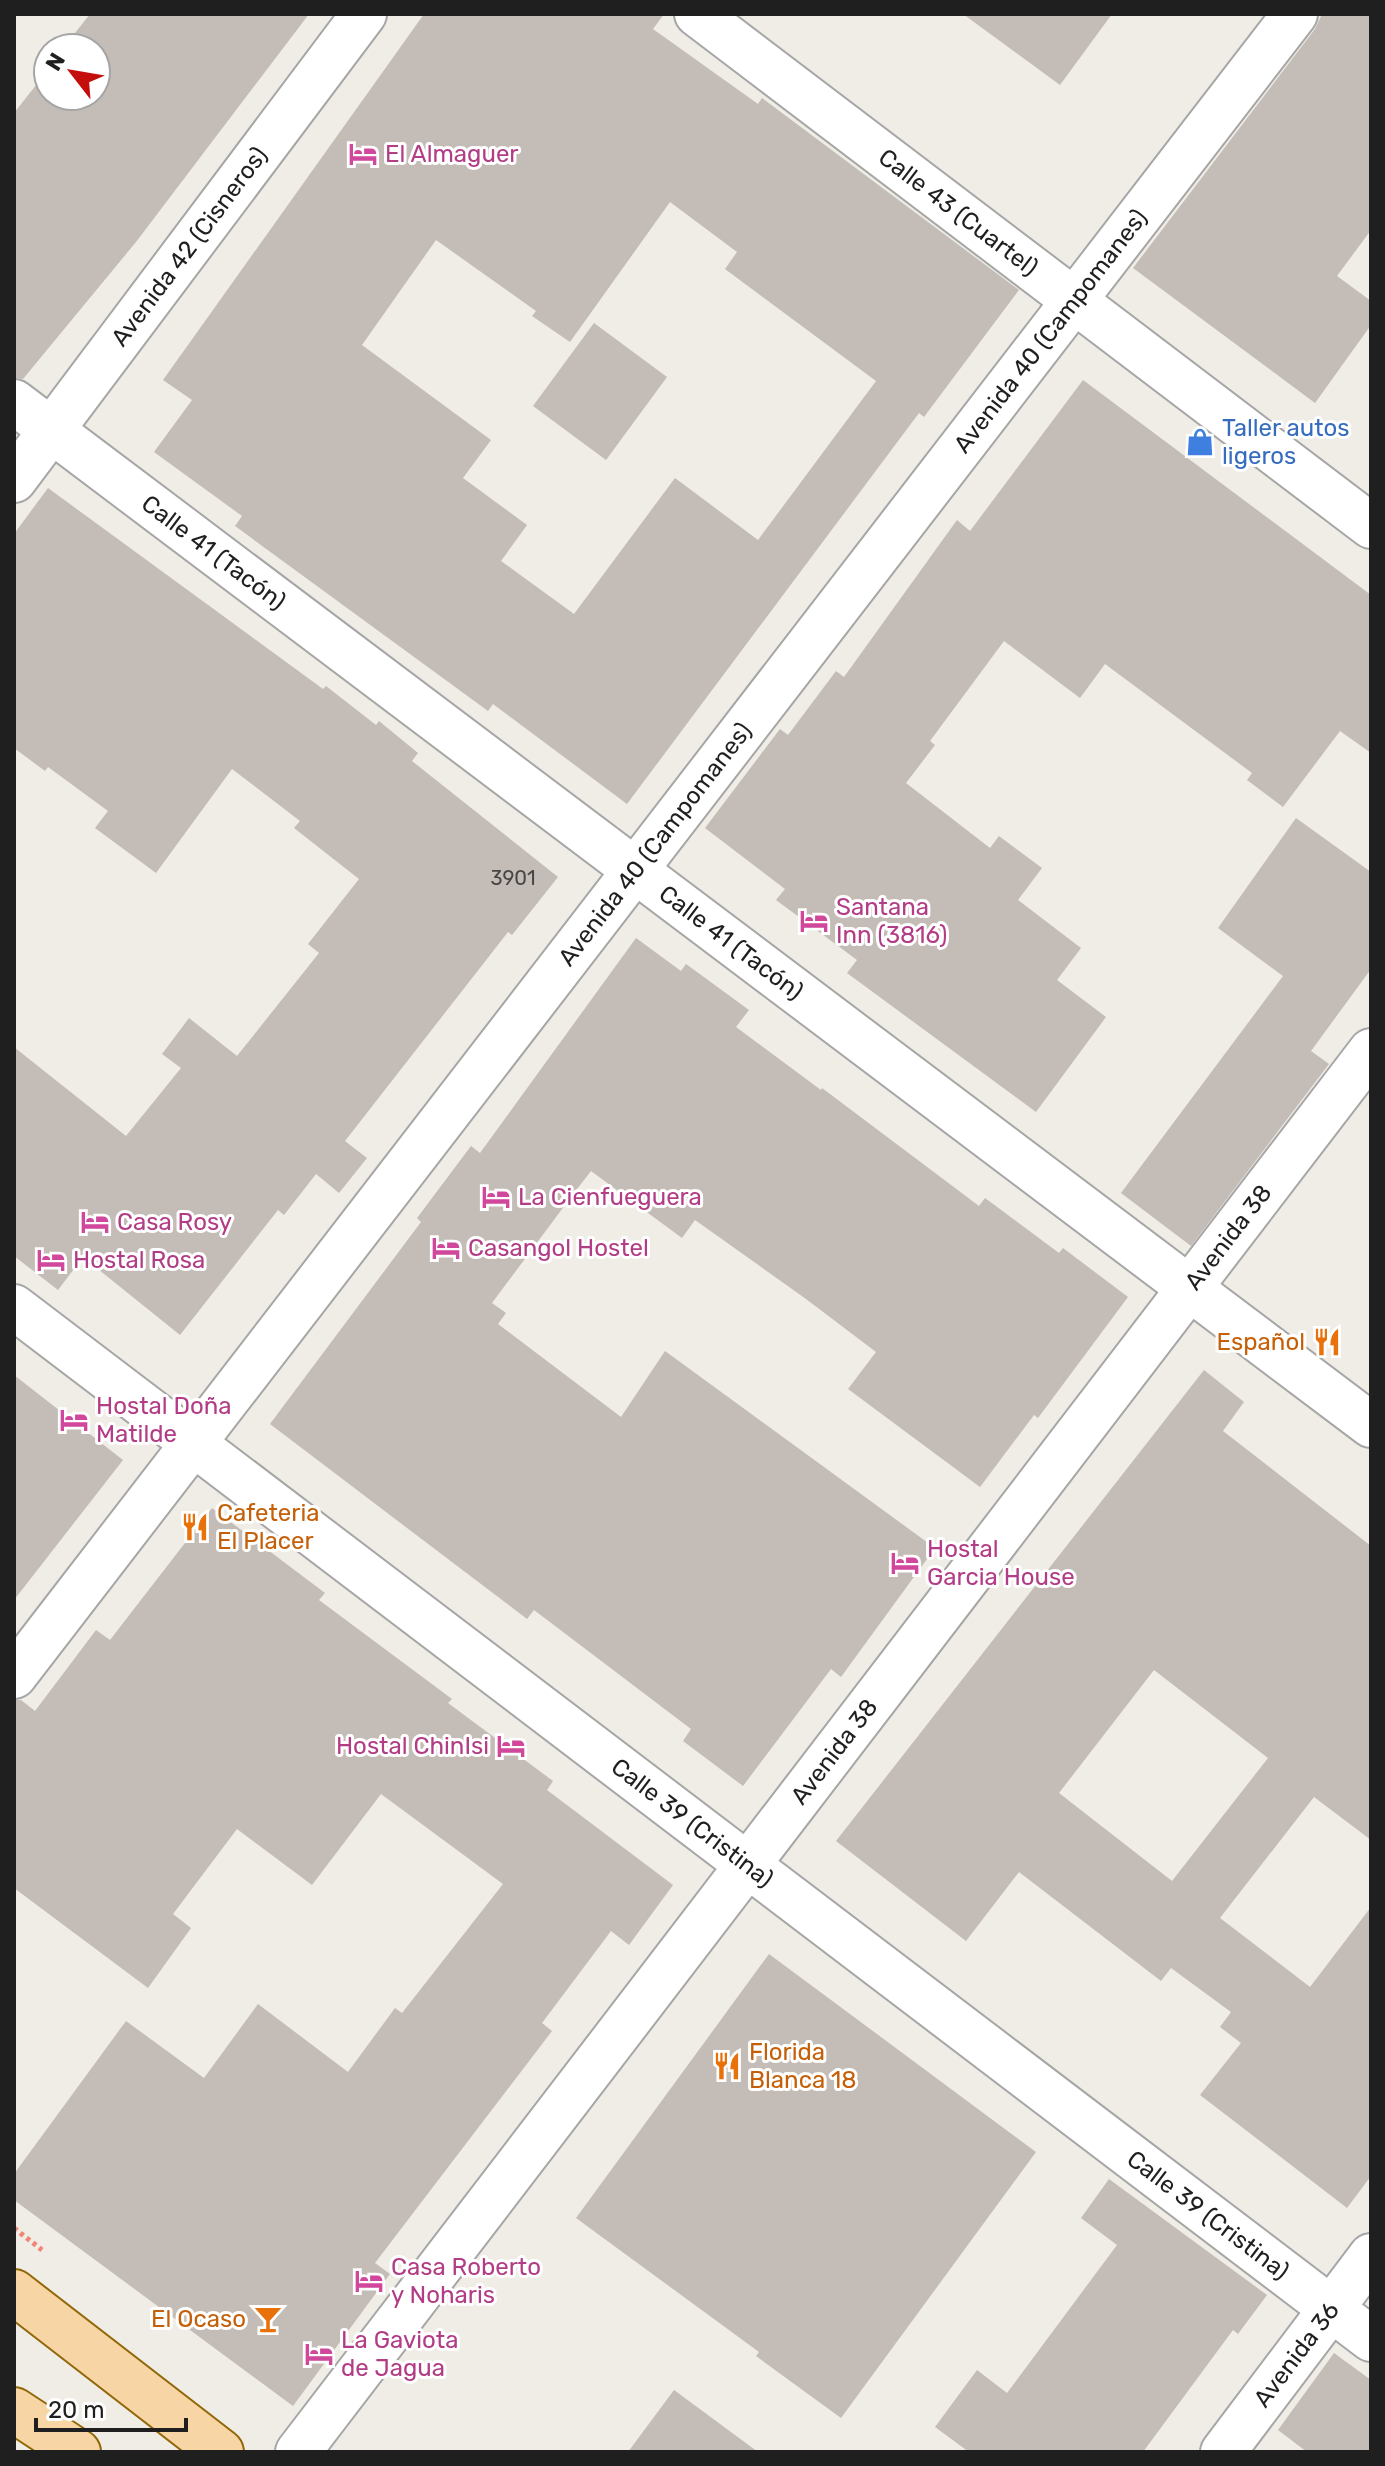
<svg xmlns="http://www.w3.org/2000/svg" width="1385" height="2466" viewBox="0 0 1385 2466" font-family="Rubik,sans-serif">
	<rect width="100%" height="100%" fill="#efede6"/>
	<!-- building -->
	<g fill="#c4bcb6" fill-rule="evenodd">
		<path d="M90 14H309L136 242 23 379 14 378V113L48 70V96H96V48L64 47Z"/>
		<path d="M424 14H664L653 29 758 104 762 98 1019 290 924 417 919 413 627 804 493 704 488 711 235 526 242 516 154 452 192 400 163 380ZM670 202 737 252 725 269 876 381 758 540 675 478 574 614 501 561 527 525 463 478 491 440 362 345 436 240 536 311 532 316 570 342Z"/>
		<path d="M963 14H1112L1060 85Z"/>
		<path d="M1322 14H1371V230L1337 276 1371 301V325L1315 403 1133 268 1315 29Z"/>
		<path d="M594 323 667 377 606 460 533 406Z"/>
		<path d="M1083 380 1371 595V753L1340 731 1283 807 1247 780 1252 773 1105 664 1080 698 1004 641 930 741 935 745 906 783 990 848 999 836 1042 868 1018 900 1081 948 1057 980 1106 1017 1036 1112 847 973 857 960 776 900 785 889 705 828 780 729 788 735 836 671 844 677 957 520 970 531Z"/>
		<path d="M48 488 323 689 326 686 376 725 379 721 418 753 412 761 558 877 512 935 508 932 345 1141 367 1158 339 1193 316 1174 284 1215 278 1210 180 1335 83 1257 58 1290 14 1256V1047L126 1136 181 1068 162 1054 189 1018 237 1056 319 953 308 944 359 879 294 828 300 821 232 769 156 873 95 828 108 811 48 767 45 771 14 748V534Z"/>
		<path d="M1296 818 1371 872V969L1311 1051 1329 1064 1191 1246 1121 1193 1283 976 1218 928Z"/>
		<path d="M636 938 681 971 686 964 749 1010 736 1027 821 1090 822 1088 979 1206 985 1198 1059 1253 1063 1248 1128 1297 1038 1418 1034 1415 980 1487 848 1389 876 1352 806 1299 695 1220 682 1238 591 1171 574 1193 492 1303 506 1313 498 1324 621 1417 665 1351 935 1548 841 1677 831 1669 743 1786 683 1741 691 1729 534 1610 527 1619 270 1424 421 1222 417 1218 471 1146 480 1153Z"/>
		<path d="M1204 1370 1244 1402 1223 1431 1371 1546V1840L1314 1797 1220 1918 1310 1987 1371 1907V2176L1347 2208 1200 2095 1241 2043 1220 2027 1231 2012 1171 1968 1161 1981 1019 1872 966 1941 836 1841ZM1154 1670 1268 1758 1172 1881 1059 1793Z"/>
		<path d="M14 1375 123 1460 14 1600Z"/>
		<path d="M212 1508 325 1593 319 1600 452 1699 448 1703 553 1781 547 1790 673 1885 629 1945 611 1931 542 2023 552 2031 375 2263 390 2274 293 2406 14 2200V2174L126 2021 204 2078 258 2004 348 2072 395 2008 402 2013 503 1884 381 1794 312 1885 237 1829 173 1914 191 1928 148 1988 14 1888V1700H21L35 1711 96 1630 110 1640Z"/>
		<path d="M769 1954 1036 2152 841 2418 756 2356 759 2352 576 2218Z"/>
		<path d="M1109 2179 1267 2295 1238 2334 1233 2330 1143 2452H969L935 2427 977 2370 1007 2393 1117 2245 1081 2218Z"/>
		<path d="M1334 2353 1371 2380V2452H1307L1278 2430Z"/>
		<path d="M674 2390 758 2452H628Z"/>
	</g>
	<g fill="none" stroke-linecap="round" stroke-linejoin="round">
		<defs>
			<g id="minor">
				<path id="s1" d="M697 14 1371 526"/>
				<path id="s2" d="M14 402 1371 1425"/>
				<path id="s3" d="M14 480 364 14"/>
				<path id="s4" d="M14 1307 1371 2339"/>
				<path id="s5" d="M14 1676 1295 14"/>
				<path id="s6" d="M298 2452 1371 1051"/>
				<path id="s7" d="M1223 2452 1371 2256"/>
			</g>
			<g id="major">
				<path d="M14 2292 221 2452"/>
				<path d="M14 2410 78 2452"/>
			</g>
		</defs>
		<!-- minor casing -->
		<use href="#minor" stroke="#a6a6a6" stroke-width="48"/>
		<!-- major casing -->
		<use href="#major" stroke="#926708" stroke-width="48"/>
		<!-- path -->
		<path stroke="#f28474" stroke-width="5" stroke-dasharray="4 4" stroke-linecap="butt" d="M14 2228 42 2250"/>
		<!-- minor -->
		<use href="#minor" stroke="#fff" stroke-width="44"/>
		<!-- major -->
		<use href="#major" stroke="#f7d5a4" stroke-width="44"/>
	</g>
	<!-- icons -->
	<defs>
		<symbol id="hotel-bare" viewBox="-9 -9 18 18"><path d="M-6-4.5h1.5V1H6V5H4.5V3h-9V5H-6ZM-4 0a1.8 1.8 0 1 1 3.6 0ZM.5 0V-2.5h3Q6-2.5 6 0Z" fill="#d1479c" stroke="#fff" stroke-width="2.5" paint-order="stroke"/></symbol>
		<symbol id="shop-bare" viewBox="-9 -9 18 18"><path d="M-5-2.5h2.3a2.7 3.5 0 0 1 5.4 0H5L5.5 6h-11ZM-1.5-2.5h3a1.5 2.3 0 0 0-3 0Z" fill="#3f7fe0" stroke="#fff" stroke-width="2.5" paint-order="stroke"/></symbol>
		<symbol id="restaurant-bare" viewBox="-9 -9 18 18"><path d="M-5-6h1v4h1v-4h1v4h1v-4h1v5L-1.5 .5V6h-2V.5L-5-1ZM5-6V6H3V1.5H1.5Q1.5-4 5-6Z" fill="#e8710a" stroke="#fff" stroke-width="2.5" paint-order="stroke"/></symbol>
		<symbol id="bar-bare" viewBox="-9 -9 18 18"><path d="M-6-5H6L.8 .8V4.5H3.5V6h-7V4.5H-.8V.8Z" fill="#e8710a" stroke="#fff" stroke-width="2.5" paint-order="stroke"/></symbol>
	</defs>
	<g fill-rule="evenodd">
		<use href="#hotel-bare" x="343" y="134" width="40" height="40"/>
		<use href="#shop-bare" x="1180" y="422" width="40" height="40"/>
		<use href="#hotel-bare" x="794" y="901" width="40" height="40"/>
		<use href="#hotel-bare" x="476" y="1177" width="40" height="40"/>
		<use href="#hotel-bare" x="75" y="1202" width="40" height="40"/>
		<use href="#hotel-bare" x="426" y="1228" width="40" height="40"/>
		<use href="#hotel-bare" x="31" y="1240" width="40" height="40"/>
		<use href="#restaurant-bare" x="1307" y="1322" width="40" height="40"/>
		<use href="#hotel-bare" x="54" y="1400" width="40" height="40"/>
		<use href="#restaurant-bare" x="175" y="1507" width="40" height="40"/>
		<use href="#hotel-bare" x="885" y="1543" width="40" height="40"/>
		<use href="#hotel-bare" x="491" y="1726" width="40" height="40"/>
		<use href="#restaurant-bare" x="707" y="2046" width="40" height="40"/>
		<use href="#hotel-bare" x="349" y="2261" width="40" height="40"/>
		<use href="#bar-bare" x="248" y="2299" width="40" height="40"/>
		<use href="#hotel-bare" x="299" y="2334" width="40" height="40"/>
	</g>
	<g text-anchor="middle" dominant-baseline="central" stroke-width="6" stroke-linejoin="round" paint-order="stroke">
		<!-- number labels -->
		<g font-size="20" fill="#484645">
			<text x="513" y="878">3901</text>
		</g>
		<!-- hotel labels -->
		<g font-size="24" fill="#b23c85" stroke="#fff" text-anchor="start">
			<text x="385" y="154">El Almaguer</text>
			<text x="836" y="907">Santana<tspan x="836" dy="28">Inn (3816)</tspan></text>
			<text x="518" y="1197">La Cienfueguera</text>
			<text x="117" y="1222">Casa Rosy</text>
			<text x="468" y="1248">Casangol Hostel</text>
			<text x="73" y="1260">Hostal Rosa</text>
			<text x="96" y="1406">Hostal Doña<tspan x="96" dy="28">Matilde</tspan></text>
			<text x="927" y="1549">Hostal<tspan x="927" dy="28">Garcia House</tspan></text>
			<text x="489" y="1746" text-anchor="end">Hostal ChinIsi</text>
			<text x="391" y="2267">Casa Roberto<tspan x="391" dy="28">y Noharis</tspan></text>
			<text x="341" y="2340">La Gaviota<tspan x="341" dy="28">de Jagua</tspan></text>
		</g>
		<!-- street labels -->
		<g font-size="24" fill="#1f1f1f" stroke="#fff">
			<text stroke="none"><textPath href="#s1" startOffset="328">Calle 43 (Cuartel)</textPath></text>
			<text stroke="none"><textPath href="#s3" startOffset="292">Avenida 42 (Cisneros)</textPath></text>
			<text stroke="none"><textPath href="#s5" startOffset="1698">Avenida 40 (Campomanes)</textPath></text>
			<text stroke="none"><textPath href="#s2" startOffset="250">Calle 41 (Tacón)</textPath></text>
			<text stroke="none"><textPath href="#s5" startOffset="1050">Avenida 40 (Campomanes)</textPath></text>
			<text stroke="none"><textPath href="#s2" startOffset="898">Calle 41 (Tacón)</textPath></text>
			<text stroke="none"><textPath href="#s6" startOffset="1530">Avenida 38</textPath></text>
			<text stroke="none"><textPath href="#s6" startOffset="882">Avenida 38</textPath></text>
			<text stroke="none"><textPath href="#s4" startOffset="852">Calle 39 (Cristina)</textPath></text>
			<text stroke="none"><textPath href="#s4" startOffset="1500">Calle 39 (Cristina)</textPath></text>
			<text stroke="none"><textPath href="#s7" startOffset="122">Avenida 36</textPath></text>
		</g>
		<!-- shop labels -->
		<g font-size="24" fill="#366cbe" stroke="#fff" text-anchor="start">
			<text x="1222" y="428">Taller autos<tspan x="1222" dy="28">ligeros</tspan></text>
		</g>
		<!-- food labels -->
		<g font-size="24" fill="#c56008" stroke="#fff" text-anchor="end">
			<text x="1305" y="1342">Español</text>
			<text x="217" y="1513" text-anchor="start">Cafeteria<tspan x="217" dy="28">El Placer</tspan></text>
			<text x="749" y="2052" text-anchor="start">Florida<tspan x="749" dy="28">Blanca 18</tspan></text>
			<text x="246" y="2319">El Ocaso</text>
		</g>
	</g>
	<!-- border -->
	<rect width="1385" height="2466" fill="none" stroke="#1f1f1f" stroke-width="32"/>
	<!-- north arrow -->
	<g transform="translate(72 72) rotate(301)"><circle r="38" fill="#ffffff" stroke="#a5a5a5" stroke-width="2"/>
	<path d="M0-6L14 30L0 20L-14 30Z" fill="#c40e0b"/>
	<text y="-12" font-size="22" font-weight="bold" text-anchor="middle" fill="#1f1f1f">N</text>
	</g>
	<!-- scale -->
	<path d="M36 2418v12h150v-12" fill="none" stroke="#1f1f1f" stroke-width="4"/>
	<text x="48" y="2418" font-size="24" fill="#1f1f1f" stroke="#ffffff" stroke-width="6" paint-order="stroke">20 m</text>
</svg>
